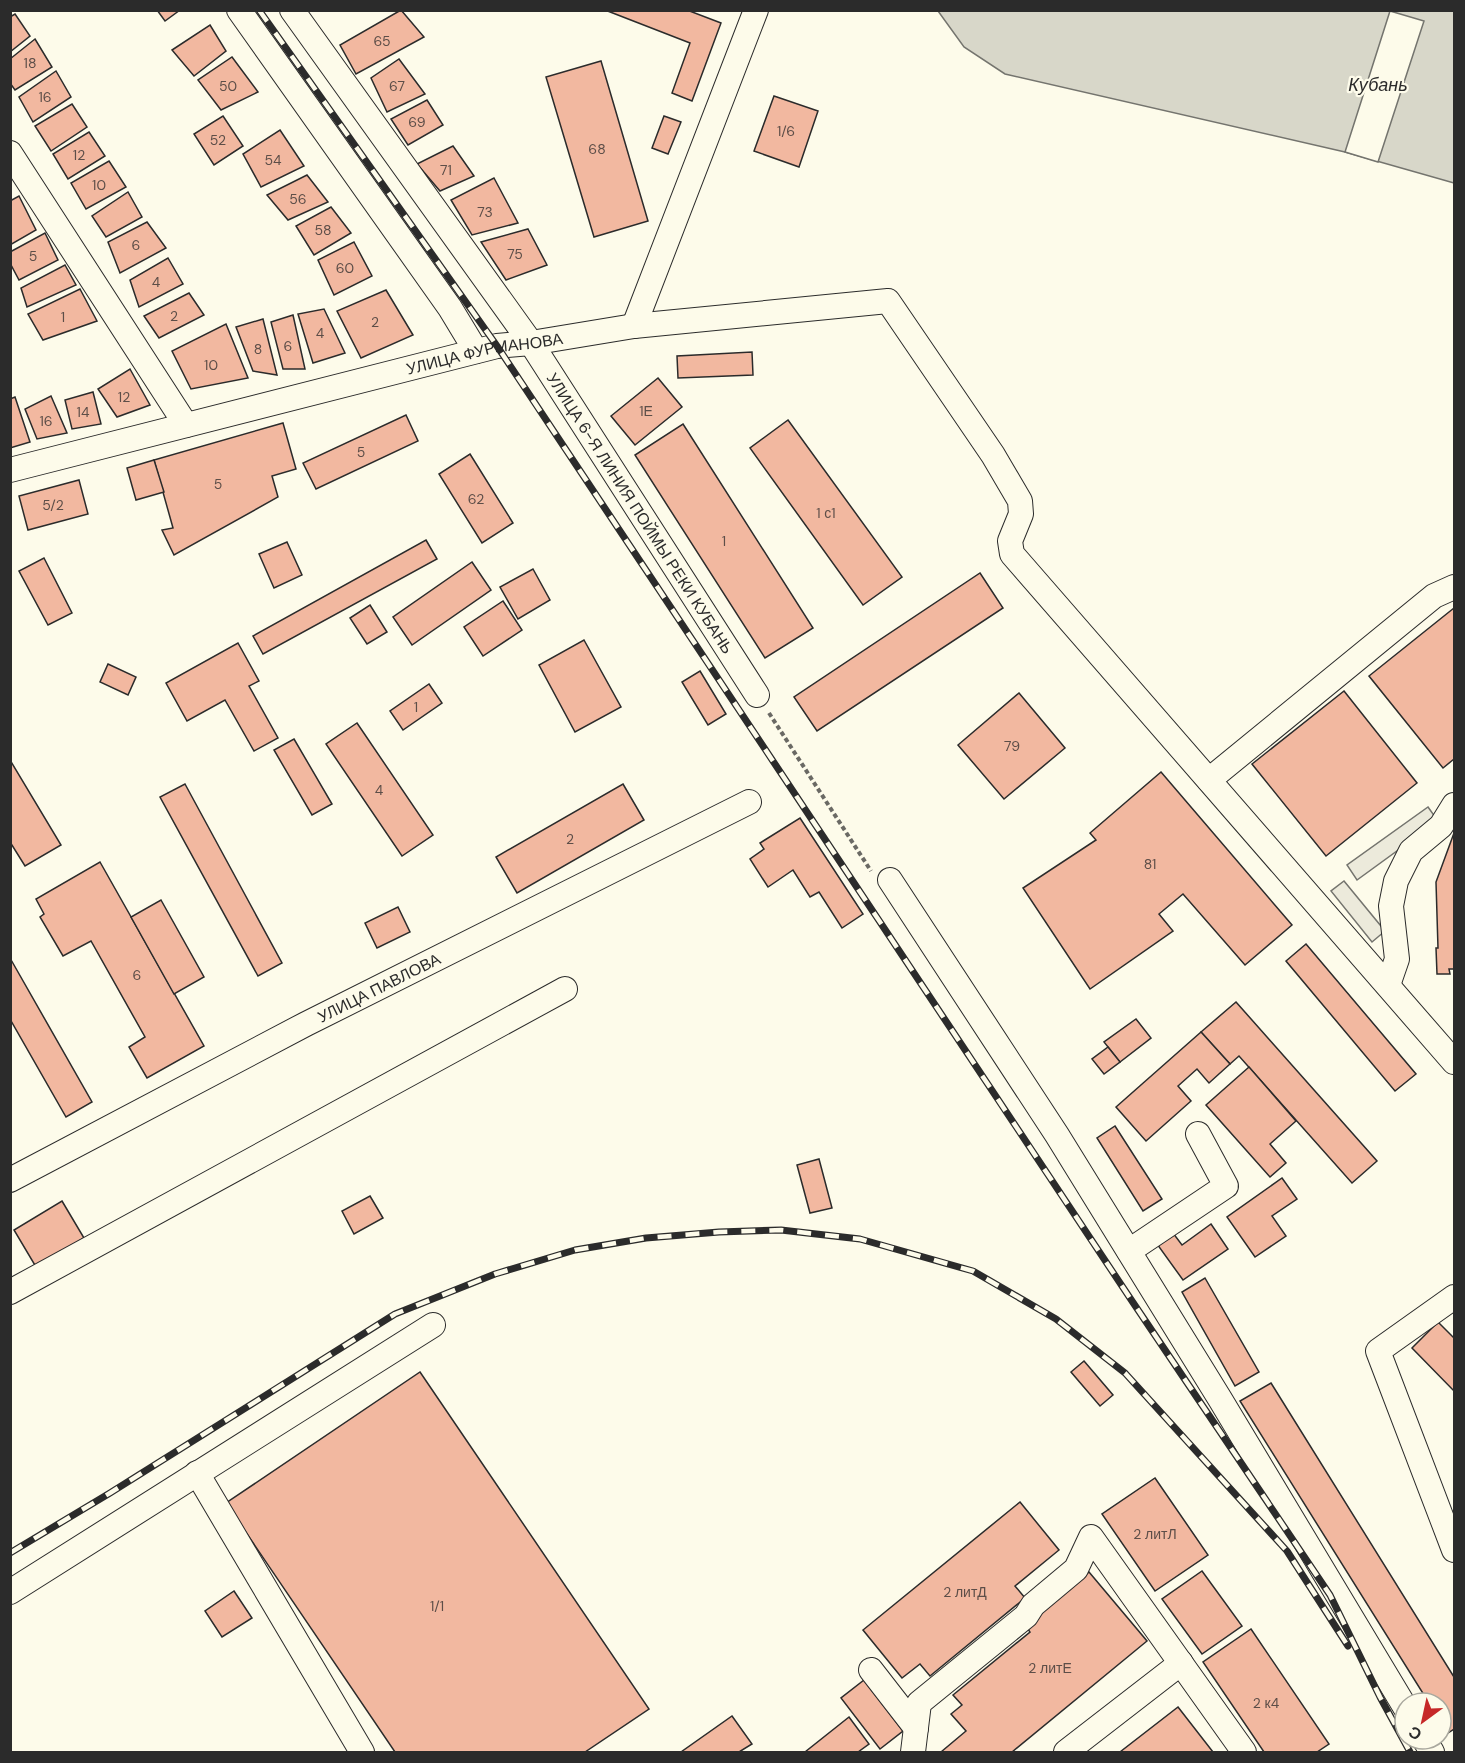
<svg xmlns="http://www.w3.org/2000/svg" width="1465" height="1763" viewBox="0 0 1465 1763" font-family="'DM Sans',sans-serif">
	<rect width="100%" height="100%" fill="#fdfbea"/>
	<!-- parking -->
	<g fill="#eceadb" stroke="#74746e" stroke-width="1.5">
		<path d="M1428 807 1438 821 1357 880 1347 865Z"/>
		<path d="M1344 881 1385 931 1372 942 1331 891Z"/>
	</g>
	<!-- water -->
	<path fill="#d8d7c9" stroke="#74746e" stroke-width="1.5" d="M938 11H1454V183L1345 152 1005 74 964 47Z"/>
	<!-- pier -->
	<path fill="#fdfbea" stroke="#74746e" stroke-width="1.5" d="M1390 11 1424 21 1378 162 1345 152Z"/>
	<!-- building -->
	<g fill="#f2b8a0" stroke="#2b2b2b" stroke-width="1.5">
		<path d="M157 10H180L165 21Z"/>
		<path d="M401 10 424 37 356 74 340 45Z"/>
		<path d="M605 10H687L721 23 692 101 672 93 690 43Z"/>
		<path d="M15 14 30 36 10 52V17Z"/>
		<path d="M210 25 226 51 194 76 172 50Z"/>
		<path d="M35 39 52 67 15 90 10 83V59Z"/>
		<path d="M232 57 258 92 221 110 198 80Z"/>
		<path d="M399 59 425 94 387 112 371 78Z"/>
		<path d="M601 61 648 221 594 237 546 77Z"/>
		<path d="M56 71 71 97 33 122 19 97Z"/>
		<path d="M774 96 818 111 799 167 754 151Z"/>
		<path d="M427 100 443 125 408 145 391 119Z"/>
		<path d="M72 104 87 127 51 151 35 126Z"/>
		<path d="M223 116 243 146 214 165 194 134Z"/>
		<path d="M664 116 681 122 668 154 652 148Z"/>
		<path d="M280 130 304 166 261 187 243 154Z"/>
		<path d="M89 132 105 156 68 179 53 154Z"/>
		<path d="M453 146 474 176 440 191 417 164Z"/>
		<path d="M109 161 126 187 86 209 71 183Z"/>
		<path d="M307 175 328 202 288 220 267 195Z"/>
		<path d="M494 178 518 223 472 235 451 200Z"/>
		<path d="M128 192 142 217 106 237 92 216Z"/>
		<path d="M19 196 36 230 10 245V201Z"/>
		<path d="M331 207 351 233 314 255 296 226Z"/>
		<path d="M147 222 166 248 120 273 108 242Z"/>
		<path d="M528 229 547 265 506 280 481 242Z"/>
		<path d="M45 233 58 260 19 280 10 263V252Z"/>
		<path d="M354 242 372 276 334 295 318 260Z"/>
		<path d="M168 258 183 284 139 307 130 280Z"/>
		<path d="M65 265 76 285 27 307 21 288Z"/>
		<path d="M80 289 97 321 43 340 28 314Z"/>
		<path d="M386 290 413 335 361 358 337 311Z"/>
		<path d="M189 293 204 315 159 338 144 316Z"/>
		<path d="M324 309 345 353 313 363 298 314Z"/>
		<path d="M293 315 305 369H283L271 322Z"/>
		<path d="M263 319 277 375 253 371 236 327Z"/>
		<path d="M226 324 248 378 191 389 172 351Z"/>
		<path d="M752 352 753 375 678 378 677 356Z"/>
		<path d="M130 369 150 405 117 417 98 389Z"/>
		<path d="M658 378 682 407 635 445 611 416Z"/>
		<path d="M93 392 101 424 72 429 65 400Z"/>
		<path d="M51 396 67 433 37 439 25 409Z"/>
		<path d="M15 397 30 442 10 448V399Z"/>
		<path d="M406 415 418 441 316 489 303 463Z"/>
		<path d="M788 420 902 577 863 605 750 448Z"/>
		<path d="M283 423 296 469 272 476 278 497 174 555 162 530 173 528 154 460Z"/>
		<path d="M683 424 813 628 765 658 635 455Z"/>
		<path d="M470 454 513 523 482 543 439 474Z"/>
		<path d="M154 460 164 492 136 500 127 468Z"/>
		<path d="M79 480 88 514 28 530 19 496Z"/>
		<path d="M426 540 437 559 263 654 253 636Z"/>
		<path d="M287 542 302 575 274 588 259 554Z"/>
		<path d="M44 558 72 613 48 625 19 571Z"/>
		<path d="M472 562 491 590 412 645 393 617Z"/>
		<path d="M533 569 550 600 518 619 500 587Z"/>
		<path d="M980 573 1003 608 817 731 794 697Z"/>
		<path d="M503 601 522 630 483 656 464 627Z"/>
		<path d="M370 605 387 632 367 644 350 618Z"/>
		<path d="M1454 608V759L1443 768 1369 676Z"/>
		<path d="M584 640 621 707 575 732 539 665Z"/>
		<path d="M238 643 259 681 249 686 278 738 254 751 225 700 187 721 166 683Z"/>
		<path d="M108 664 136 677 128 695 100 682Z"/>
		<path d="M700 671 726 714 708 725 682 682Z"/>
		<path d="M429 684 442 703 403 730 390 711Z"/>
		<path d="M1344 691 1417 783 1326 856 1252 764Z"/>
		<path d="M1019 693 1065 748 1004 799 958 745Z"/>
		<path d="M357 723 433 835 402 856 326 744Z"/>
		<path d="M294 739 332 804 312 815 274 750Z"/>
		<path d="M10 760 61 845 25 866 10 842Z"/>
		<path d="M1161 772 1292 925 1245 965 1183 894 1159 914 1173 931 1090 989 1023 888 1096 840 1090 833Z"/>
		<path d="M185 784 282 963 258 976 160 797Z"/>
		<path d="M623 784 644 820 517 893 496 857Z"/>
		<path d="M800 818 863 914 842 928 819 892 810 897 793 870 768 887 750 859 764 849 760 843Z"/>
		<path d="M1454 833V969H1449L1450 974H1437L1436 948H1438L1436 882Z"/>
		<path d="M100 862 204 1046 147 1078 129 1047 145 1037 91 941 63 956 40 917 44 914 36 899Z"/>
		<path d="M161 900 204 977 174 994 131 917Z"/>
		<path d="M398 907 410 932 377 948 365 923Z"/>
		<path d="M1306 944 1416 1074 1395 1091 1286 961Z"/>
		<path d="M10 958 92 1102 66 1117 10 1019Z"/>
		<path d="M1236 1002 1377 1161 1352 1183 1239 1056 1230 1064 1201 1032Z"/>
		<path d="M1136 1019 1151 1038 1120 1062 1104 1042Z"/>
		<path d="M1201 1032 1230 1064 1209 1083 1197 1069 1178 1086 1191 1101 1146 1141 1116 1107Z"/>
		<path d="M1108 1047 1120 1062 1104 1074 1092 1059Z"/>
		<path d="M1249 1067 1296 1121 1270 1144 1286 1163 1270 1177 1206 1105Z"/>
		<path d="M1115 1126 1162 1199 1143 1211 1097 1138Z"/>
		<path d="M819 1159 832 1208 810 1213 797 1165Z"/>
		<path d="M1282 1178 1297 1199 1272 1216 1286 1236 1255 1257 1227 1217Z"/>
		<path d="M370 1196 383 1218 354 1234 342 1211Z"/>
		<path d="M62 1201 84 1238 36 1267 14 1230Z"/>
		<path d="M1211 1224 1228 1249 1183 1280 1157 1244 1173 1233 1182 1245Z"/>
		<path d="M1205 1278 1259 1372 1235 1386 1182 1292Z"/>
		<path d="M1438 1322 1454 1338V1391L1412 1348Z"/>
		<path d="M1084 1361 1113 1395 1100 1406 1071 1372Z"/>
		<path d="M420 1372 649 1709 585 1752H395L226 1503Z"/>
		<path d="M1271 1383 1454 1677V1729L1448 1733 1441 1723V1703H1429L1240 1401Z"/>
		<path d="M1155 1478 1208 1555 1155 1591 1102 1514Z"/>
		<path d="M1020 1502 1059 1550 1015 1586 1025 1598 930 1676 920 1664 902 1678 863 1630Z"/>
		<path d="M1202 1571 1242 1626 1202 1654 1162 1599Z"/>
		<path d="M1089 1572 1147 1641 1012 1752H941L966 1731 951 1714 962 1705 953 1695 1030 1632 1025 1625Z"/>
		<path d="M234 1591 252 1618 222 1637 205 1611Z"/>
		<path d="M1251 1629 1329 1744 1317 1752H1264L1203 1662Z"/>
		<path d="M864 1680 903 1731 880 1749 841 1698Z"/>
		<path d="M1178 1707 1213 1752H1120Z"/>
		<path d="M732 1716 752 1744 739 1752H681Z"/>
		<path d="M849 1717 869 1744 858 1752H805Z"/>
	</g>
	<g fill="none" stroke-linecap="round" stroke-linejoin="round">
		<defs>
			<g id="minor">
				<path d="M239 10 450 308 476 351"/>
				<path id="s1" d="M292 10 531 343 757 695"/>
				<path d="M10 153 186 425"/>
				<path d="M634 326 756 10"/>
				<path id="s2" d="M10 470 497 346 531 343 634 326 888 301 993 455 1020 501 1021 514 1010 541 1012 554 1454 1062"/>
				<path d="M1209 780 1434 596 1454 587"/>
				<path d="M890 880 1057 1135 1220 1399 1405 1707"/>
				<path d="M1388 985 1397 959 1391 906 1396 881 1411 851 1441 826 1454 805"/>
				<path id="s3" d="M10 1180 306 1024 749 802"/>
				<path d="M1129 1251 1226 1186 1198 1134"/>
				<path d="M10 1292 565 989"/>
				<path d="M1454 1297 1378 1351 1454 1550"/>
				<path d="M197 1473 362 1752"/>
				<path d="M10 1592 433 1325"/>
				<path d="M871 1670 916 1728"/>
				<path d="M1424 1739 1432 1752"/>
				<path d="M913 1752 919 1703 1026 1616 1033 1605 1076 1569 1091 1537 1244 1752"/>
				<path d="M1066 1752 1181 1663"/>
			</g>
		</defs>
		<!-- minor casing -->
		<use href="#minor" stroke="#2b2b2b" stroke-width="26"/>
		<!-- path -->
		<path stroke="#6a6964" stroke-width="4" stroke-dasharray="4.5 3" stroke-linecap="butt" d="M769 713 871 871"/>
		<!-- minor -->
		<use href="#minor" stroke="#fdfbea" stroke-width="24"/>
		<defs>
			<g id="rail">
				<path d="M259 10 497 346 1132 1301 1330 1595 1380 1697 1410 1752"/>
				<path d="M10 1553 110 1493 395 1314 495 1274 575 1250 646 1238 719 1232 781 1230 860 1239 973 1271 1056 1319 1125 1373 1287 1551 1348 1646"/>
			</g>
		</defs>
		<!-- rail casing -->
		<use href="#rail" stroke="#2b2b2b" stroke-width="7"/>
		<!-- rail -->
		<use href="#rail" stroke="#fdfbea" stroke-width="4.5" stroke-dasharray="14" stroke-linecap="butt"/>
	</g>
	<g text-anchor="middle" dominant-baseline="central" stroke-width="4.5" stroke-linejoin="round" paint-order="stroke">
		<!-- number labels -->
		<g font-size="14" fill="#5d4e48">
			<text x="382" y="41">65</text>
			<text x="30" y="63">18</text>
			<text x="228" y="86">50</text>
			<text x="397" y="86">67</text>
			<text x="45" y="97">16</text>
			<text x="417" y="122">69</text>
			<text x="786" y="131">1/6</text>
			<text x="218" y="140">52</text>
			<text x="597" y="149">68</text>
			<text x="79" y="155">12</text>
			<text x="273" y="160">54</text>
			<text x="446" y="170">71</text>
			<text x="99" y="185">10</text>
			<text x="298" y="199">56</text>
			<text x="485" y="212">73</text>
			<text x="323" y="230">58</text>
			<text x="136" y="245">6</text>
			<text x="515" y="254">75</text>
			<text x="33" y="256">5</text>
			<text x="345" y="268">60</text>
			<text x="156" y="282">4</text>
			<text x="174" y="316">2</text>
			<text x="63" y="317">1</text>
			<text x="375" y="322">2</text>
			<text x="320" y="333">4</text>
			<text x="288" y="346">6</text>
			<text x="258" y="349">8</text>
			<text x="211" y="365">10</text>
			<text x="124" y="397">12</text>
			<text x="646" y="411">1Е</text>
			<text x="83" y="412">14</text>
			<text x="46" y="421">16</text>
			<text x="361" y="452">5</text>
			<text x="218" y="484">5</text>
			<text x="476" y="499">62</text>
			<text x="53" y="505">5/2</text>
			<text x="826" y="513">1 с1</text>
			<text x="724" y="541">1</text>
			<text x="416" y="707">1</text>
			<text x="1012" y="746">79</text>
			<text x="379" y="790">4</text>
			<text x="570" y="839">2</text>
			<text x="1150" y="864">81</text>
			<text x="137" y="975">6</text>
			<text x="1155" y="1534">2 литЛ</text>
			<text x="965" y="1592">2 литД</text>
			<text x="437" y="1606">1/1</text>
			<text x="1050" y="1668">2 литЕ</text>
			<text x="1266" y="1703">2 к4</text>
		</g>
		<!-- street labels -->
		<g font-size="16" fill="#2b2b2b" stroke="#fdfbea">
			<text stroke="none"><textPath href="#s2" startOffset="489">УЛИЦА ФУРМАНОВА</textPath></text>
			<text stroke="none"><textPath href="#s1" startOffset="612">УЛИЦА 6-Я ЛИНИЯ ПОЙМЫ РЕКИ КУБАНЬ</textPath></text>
			<text stroke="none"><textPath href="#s3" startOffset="416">УЛИЦА ПАВЛОВА</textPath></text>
		</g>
		<!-- water labels -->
		<g font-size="18" font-style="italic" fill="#2b2b2b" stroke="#fdfbea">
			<text x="1378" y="85">Кубань</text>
		</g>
	</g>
	<!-- border -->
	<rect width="1465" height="1763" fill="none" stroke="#2b2b2b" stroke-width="24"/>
	<!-- north arrow -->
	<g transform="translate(1423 1721) rotate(213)"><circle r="28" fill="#fdfbea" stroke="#a9a89e" stroke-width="1.5"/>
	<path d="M0-4.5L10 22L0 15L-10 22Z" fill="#c62828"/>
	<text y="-9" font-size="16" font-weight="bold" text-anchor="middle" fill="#2b2b2b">С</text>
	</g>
</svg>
